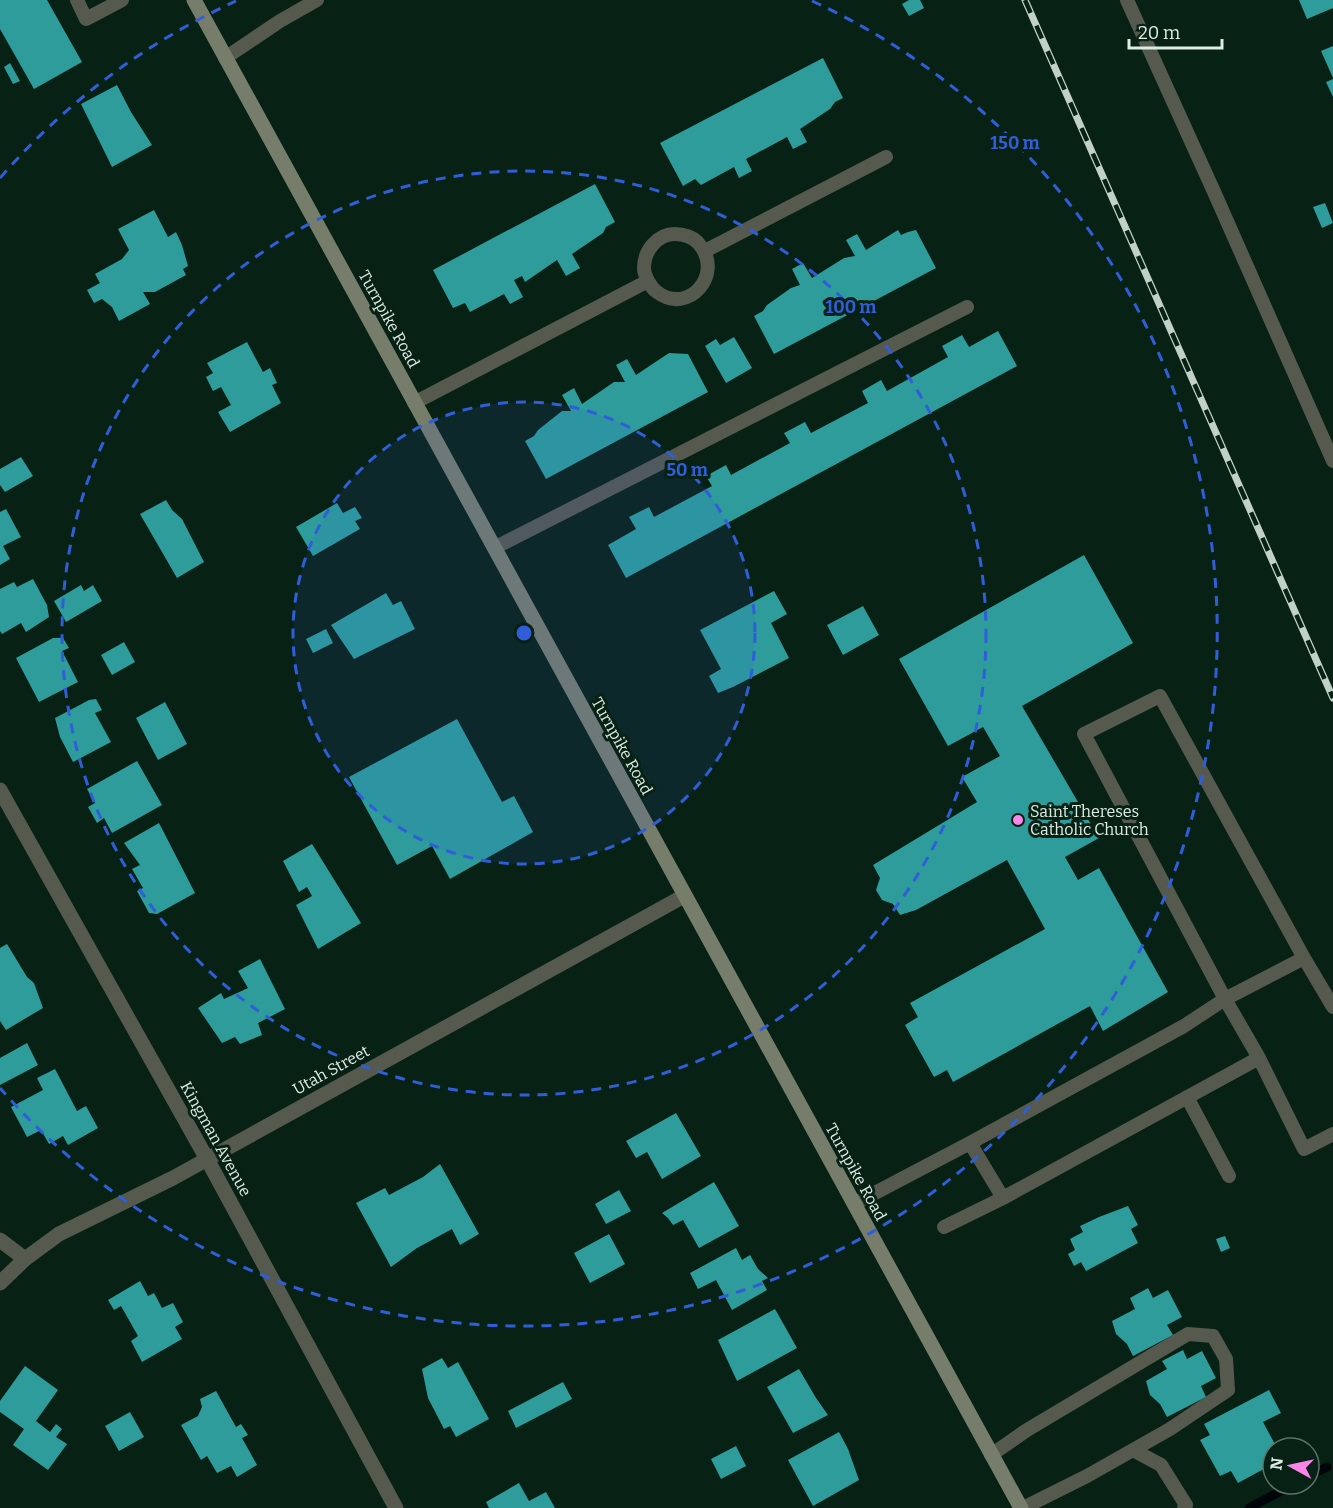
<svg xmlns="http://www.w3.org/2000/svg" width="1333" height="1508" font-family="Bitter,serif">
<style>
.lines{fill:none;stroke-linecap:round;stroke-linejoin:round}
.stream{stroke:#00050a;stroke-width:9}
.building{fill:#2d9c9b}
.lane{stroke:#55594e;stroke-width:14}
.street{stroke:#55594e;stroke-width:15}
.secondary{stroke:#767d6b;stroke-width:15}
.rail-casing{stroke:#c1d1c8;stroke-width:7}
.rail{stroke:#072114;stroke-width:4.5;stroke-dasharray:14;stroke-linecap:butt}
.ring{fill:none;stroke:#305ed9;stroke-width:3;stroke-dasharray:10 8}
.poi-dot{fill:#fa87e7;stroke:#072114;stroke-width:2}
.labels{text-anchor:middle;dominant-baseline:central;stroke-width:6;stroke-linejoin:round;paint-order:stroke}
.street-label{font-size:16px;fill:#deede4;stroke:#072114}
.poi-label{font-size:16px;fill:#deede4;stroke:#072114;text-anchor:start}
.centre{fill:#305ed9;stroke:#072114;stroke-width:3}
.ring-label{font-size:18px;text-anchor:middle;font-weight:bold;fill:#305ed9;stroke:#072114;stroke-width:6;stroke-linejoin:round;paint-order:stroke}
</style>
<rect width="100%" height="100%" fill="#072114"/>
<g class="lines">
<path class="stream" d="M 1309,1476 L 1327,1467
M 1249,1508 L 1294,1484"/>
</g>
<path class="building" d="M 0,0 L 47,0 L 82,62 L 34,89 L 0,29 Z
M 909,0 L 920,0 L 924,8 L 909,16 L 902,4 Z
M 1299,0 L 1333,0 L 1333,8 L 1307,19 Z
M 1333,46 L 1333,78 L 1321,51 Z
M 823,58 L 843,98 L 835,102 L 830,109 L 800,129 L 807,142 L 793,149 L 787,137 L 746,159 L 752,171 L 739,178 L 734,167 L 701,185 L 695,179 L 683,186 L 660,143 Z
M 10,63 L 20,81 L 13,84 L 4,67 Z
M 1333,79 L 1333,97 L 1326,82 Z
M 117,85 L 131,112 L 152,145 L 112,167 L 81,104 Z
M 595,184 L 615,222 L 606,227 L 603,233 L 572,254 L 580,268 L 566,276 L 557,260 L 525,282 L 522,276 L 514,280 L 523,297 L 510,304 L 504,294 L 470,312 L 465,303 L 453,308 L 433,270 Z
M 1325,203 L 1333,223 L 1322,228 L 1313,207 Z
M 154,210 L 168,237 L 176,232 L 182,245 L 188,266 L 183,269 L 186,275 L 155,292 L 143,292 L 150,304 L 119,321 L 112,307 L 102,299 L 94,303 L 87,290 L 100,283 L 95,274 L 122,259 L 129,250 L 118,229 Z
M 898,230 L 901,235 L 908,232 L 916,230 L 936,268 L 774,354 L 754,316 L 763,311 L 767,305 L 791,288 L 800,285 L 792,269 L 803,263 L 812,278 L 844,258 L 855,256 L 846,240 L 857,234 L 866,250 Z
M 998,331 L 1017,366 L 626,578 L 608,545 L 636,529 L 629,517 L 649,507 L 654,517 L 712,486 L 706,476 L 726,465 L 731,475 L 790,443 L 784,433 L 805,422 L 811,433 L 868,403 L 862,391 L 881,380 L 887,391 L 948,357 L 942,346 L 962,335 L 969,347 Z
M 734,337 L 752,368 L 726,383 L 705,346 L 716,339 L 720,345 Z
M 247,342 L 263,372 L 270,368 L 277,383 L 272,385 L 281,403 L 230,432 L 218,412 L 231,405 L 221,387 L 213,391 L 206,377 L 213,373 L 207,363 Z
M 669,353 L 688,354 L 708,392 L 546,479 L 525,441 L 534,436 L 538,430 L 562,411 L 571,411 L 562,395 L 574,388 L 582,404 L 614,382 L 625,382 L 616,365 L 627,359 L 636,375 Z
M 21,457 L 33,476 L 5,492 L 0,485 L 0,469 Z
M 166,500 L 172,510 L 182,519 L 204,562 L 177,578 L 140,514 Z
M 337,503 L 343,513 L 355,507 L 362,518 L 355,521 L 360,529 L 313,556 L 296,527 Z
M 6,509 L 21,537 L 3,546 L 10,559 L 0,565 L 0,512 Z
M 1084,555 L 1133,643 L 1022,706 L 1099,838 L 1065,857 L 1078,880 L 1099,868 L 1168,992 L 1103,1031 L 1090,1006 L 953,1082 L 947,1070 L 934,1077 L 905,1025 L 918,1017 L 910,1003 L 1045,929 L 1007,860 L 916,910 L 900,915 L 893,904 L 882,900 L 876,890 L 880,878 L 873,865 L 977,802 L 962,777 L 1000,756 L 983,727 L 948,746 L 899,659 Z
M 33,579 L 47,605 L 49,617 L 26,632 L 21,623 L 2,634 L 0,631 L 0,589 L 14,582 L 17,587 Z
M 81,585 L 84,591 L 93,585 L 102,601 L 66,622 L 54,601 Z
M 774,591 L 787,614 L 771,623 L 789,658 L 733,687 L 718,693 L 709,676 L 721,669 L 700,630 Z
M 386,593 L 393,605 L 401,601 L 415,629 L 354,659 L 331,625 Z
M 863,606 L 879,635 L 843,655 L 827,625 Z
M 326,629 L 333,643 L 313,653 L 306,639 Z
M 53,638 L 63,638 L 69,648 L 62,651 L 78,682 L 39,702 L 16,658 Z
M 124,642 L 135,662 L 112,675 L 101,655 Z
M 96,699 L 102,710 L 95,713 L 111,742 L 73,762 L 60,737 L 55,718 L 89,700 Z
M 165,702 L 187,744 L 158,760 L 136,718 Z
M 457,719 L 502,802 L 514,796 L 533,832 L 450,879 L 432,846 L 397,865 L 349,777 Z
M 137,761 L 162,805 L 112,833 L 104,818 L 97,823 L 88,807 L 95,803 L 87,789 Z
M 159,823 L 195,893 L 157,914 L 149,913 L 137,891 L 143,888 L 132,869 L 140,865 L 124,843 Z
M 312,844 L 361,923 L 318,949 L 296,905 L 312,896 L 307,887 L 299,892 L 283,861 Z
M 7,944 L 27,977 L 34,983 L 43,1008 L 6,1030 L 0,1021 L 0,948 Z
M 260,959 L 285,1009 L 258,1023 L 262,1035 L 240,1044 L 235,1037 L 222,1043 L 198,1008 L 221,993 L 224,999 L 248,988 L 238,971 Z
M 27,1043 L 38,1065 L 0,1085 L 0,1058 Z
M 55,1069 L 77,1111 L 86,1106 L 98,1128 L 68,1145 L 63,1136 L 49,1144 L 41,1130 L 27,1137 L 11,1107 L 43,1090 L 37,1078 Z
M 676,1113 L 701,1156 L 662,1179 L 647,1152 L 636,1158 L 626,1141 Z
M 440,1164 L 479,1234 L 460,1245 L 452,1229 L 417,1248 L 391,1267 L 356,1203 L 385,1188 L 389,1195 L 423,1177 Z
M 714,1182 L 739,1226 L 699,1248 L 683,1220 L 673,1225 L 668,1218 L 662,1213 Z
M 619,1190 L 631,1211 L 606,1224 L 595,1204 Z
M 1128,1206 L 1138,1225 L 1131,1229 L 1138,1243 L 1086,1271 L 1081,1262 L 1074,1266 L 1068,1254 L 1075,1250 L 1070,1239 L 1083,1232 L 1080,1226 L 1099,1217 Z
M 609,1234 L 625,1264 L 590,1283 L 574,1253 Z
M 1225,1236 L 1230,1248 L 1221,1252 L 1216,1239 Z
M 736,1248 L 742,1260 L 750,1255 L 758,1269 L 768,1278 L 762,1281 L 767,1290 L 732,1310 L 716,1280 L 698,1289 L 690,1273 Z
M 140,1281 L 148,1296 L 154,1293 L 162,1308 L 173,1303 L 183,1322 L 175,1327 L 182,1339 L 142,1362 L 131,1341 L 138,1336 L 121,1306 L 114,1310 L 108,1300 Z
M 1148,1288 L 1153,1298 L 1168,1290 L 1182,1317 L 1167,1325 L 1173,1335 L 1133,1356 L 1127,1344 L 1116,1334 L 1112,1321 L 1135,1309 L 1130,1298 Z
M 775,1309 L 797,1348 L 737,1381 L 718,1340 Z
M 1183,1350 L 1187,1359 L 1202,1351 L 1216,1378 L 1201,1386 L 1206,1397 L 1167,1417 L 1160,1404 L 1150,1395 L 1146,1381 L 1167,1369 L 1162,1361 Z
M 442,1358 L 448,1368 L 458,1362 L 489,1419 L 456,1437 L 450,1426 L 444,1429 L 428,1398 L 422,1369 Z
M 25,1366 L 58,1390 L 36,1421 L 50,1432 L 56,1424 L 62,1429 L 56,1437 L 67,1444 L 48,1470 L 13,1445 L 24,1429 L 0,1412 L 0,1401 Z
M 799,1369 L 816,1398 L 828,1415 L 793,1433 L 767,1387 Z
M 563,1382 L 572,1399 L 516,1428 L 508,1411 Z
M 1269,1390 L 1281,1413 L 1263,1422 L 1277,1448 L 1273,1448 L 1273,1464 L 1238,1483 L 1231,1471 L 1220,1476 L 1200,1440 L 1210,1435 L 1204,1424 Z
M 216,1391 L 236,1427 L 241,1424 L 248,1435 L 242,1438 L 257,1465 L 237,1477 L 231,1466 L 217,1473 L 207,1456 L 201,1460 L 181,1425 L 198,1416 L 202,1407 L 200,1399 Z
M 130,1412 L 144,1437 L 119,1451 L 105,1426 Z
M 839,1432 L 848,1449 L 859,1480 L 813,1506 L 788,1460 Z
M 736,1446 L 746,1466 L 721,1479 L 711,1459 Z
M 519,1483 L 529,1501 L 546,1492 L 555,1508 L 489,1508 L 486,1502 Z"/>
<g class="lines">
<path class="lane" d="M 77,0 L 86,19 L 122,0
M 1127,0 L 1215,194 L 1333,461
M 225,58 L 280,21 L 317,0
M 705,251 L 886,157
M 414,403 L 648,281 C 650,285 653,289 657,292 C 688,316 725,274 699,244 C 694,237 683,234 675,234 C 657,234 644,251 644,268 C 644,272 646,277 648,281
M 494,548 L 967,307
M 1259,1058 L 1304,1149 L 1333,1134
M 1187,1097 L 1229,1176
M 970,1143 L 1003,1198
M 854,1204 L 970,1143 L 1184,1026 L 1225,999 L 1084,734 L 1160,696 L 1304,958 L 1333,1007
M 944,1227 L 1003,1198 L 1259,1058 L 1225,999 L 1304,958
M 1133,1450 L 1161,1465 L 1186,1505 L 1184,1508
M 991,1455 L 1027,1430 L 1188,1334 L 1213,1336 L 1226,1359 L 1228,1390 L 1170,1429 L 1087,1476 L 1023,1508"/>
<path class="street" d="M 0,790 L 207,1159 L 396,1508
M 0,1240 L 25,1259
M 0,1283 L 25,1259 L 59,1234 L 173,1178 L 684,896"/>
<path class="secondary" d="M 194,0 L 1021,1508"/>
<g class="rail-casing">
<path id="rail" d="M 1025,0 L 1333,698"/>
</g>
<use href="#rail" class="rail"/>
</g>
<circle cx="524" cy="633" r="231" fill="#305ed9" fill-opacity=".12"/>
<g class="ring">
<circle cx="524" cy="633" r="231"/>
<circle cx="524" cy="633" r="462"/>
<path d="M0 178A694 694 0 0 1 236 1M812 1A694 694 0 1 1 0 1088"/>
</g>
<circle class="poi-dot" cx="1018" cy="820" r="6"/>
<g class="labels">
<g class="street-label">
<text transform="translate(389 319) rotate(61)">Turnpike Road</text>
<text transform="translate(622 746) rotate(61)">Turnpike Road</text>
<text transform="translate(331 1070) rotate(-29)">Utah Street</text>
<text transform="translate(216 1139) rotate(61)">Kingman Avenue</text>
<text transform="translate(856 1172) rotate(61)">Turnpike Road</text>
</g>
<g class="poi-label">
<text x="1030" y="811">Saint Thereses<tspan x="1030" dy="18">Catholic Church</tspan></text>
</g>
</g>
<circle cx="524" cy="633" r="9" class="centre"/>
<g class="ring-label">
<text x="1015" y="149">150 m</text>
<text x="851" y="313">100 m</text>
<text x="687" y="476">50 m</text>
</g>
<g transform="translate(1291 1466) rotate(278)"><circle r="28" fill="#072114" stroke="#5d7367" stroke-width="1.5"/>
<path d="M0-4.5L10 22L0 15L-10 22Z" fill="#fa87e7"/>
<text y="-9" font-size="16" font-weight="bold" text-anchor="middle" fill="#deede4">N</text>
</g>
<path d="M1129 39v9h93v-9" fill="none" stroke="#deede4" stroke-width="3"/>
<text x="1138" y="39" font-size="18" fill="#deede4" stroke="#072114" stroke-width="4.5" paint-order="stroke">20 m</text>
</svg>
